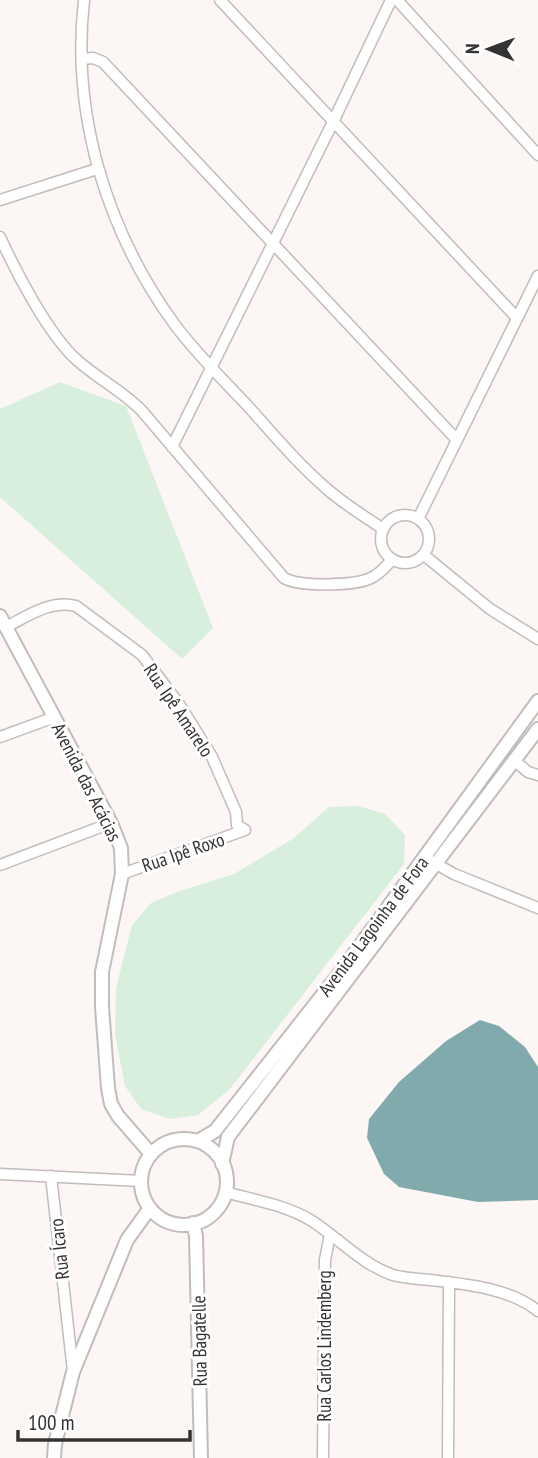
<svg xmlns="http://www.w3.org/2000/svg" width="538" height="1458" font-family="'PT Sans Narrow',sans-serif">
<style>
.green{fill:#d8efde}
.water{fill:#81aaac}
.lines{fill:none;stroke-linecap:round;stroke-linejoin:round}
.street-casing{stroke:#c2bcba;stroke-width:13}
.secondary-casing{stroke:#c2bcba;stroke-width:16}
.street{stroke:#fff;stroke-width:10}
.secondary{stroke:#fff;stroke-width:12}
.labels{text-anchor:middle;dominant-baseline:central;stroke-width:6;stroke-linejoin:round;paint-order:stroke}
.street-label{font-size:19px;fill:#353332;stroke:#fff}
</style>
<rect width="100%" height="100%" fill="#fcf6f4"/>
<path class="green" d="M 60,382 L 126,406 L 213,628 L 182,659 L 0,497 L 0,409 Z
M 358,806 L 385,814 L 405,835 L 404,864 L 230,1089 L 198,1115 L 170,1119 L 141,1109 L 125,1086 L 115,1034 L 116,988 L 132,925 L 151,903 L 177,892 L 234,874 L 294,838 L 329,807 Z"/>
<path class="water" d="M 480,1020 L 499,1026 L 525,1047 L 538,1067 L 538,1200 L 478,1202 L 399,1187 L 384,1174 L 367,1138 L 369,1119 L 399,1082 L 446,1041 Z"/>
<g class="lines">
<g class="street-casing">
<path id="street" d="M 84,0 C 71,115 107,232 175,325 C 196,353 222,379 246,404 C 272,433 297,463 327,489 C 344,504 364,516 383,529
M 220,0 L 517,318
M 397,0 L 538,155
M 82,59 L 93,58 L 103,62 L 457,440
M 0,200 L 97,169
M 0,237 C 16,272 49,336 78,361 C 98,379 123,391 142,411 L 284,578 C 300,587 354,586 371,578 C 380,574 386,566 392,560
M 172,447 L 333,122 L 391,0
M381 539a24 24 0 1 1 48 0a24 24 0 1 1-48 0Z
M 418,519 L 538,276
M 424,555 L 490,609 L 538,639
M 6,627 C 28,616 51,599 76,606 L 142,655 L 179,704 L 212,757 L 236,812 L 237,825 L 245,830
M 0,737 L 55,717
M 515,761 L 528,772 L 538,775
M 431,861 L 454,874 L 538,908
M 0,865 L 111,823
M 122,874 L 245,830
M 0,1174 L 141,1181
M 51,1176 L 73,1371
M 225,1192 C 254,1200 286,1205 312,1221 C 340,1239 361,1264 393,1275 C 404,1278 418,1279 430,1280 C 465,1284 510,1288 538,1311
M 323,1458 L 325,1260 L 330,1234
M 448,1458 L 449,1282"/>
</g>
<g class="secondary-casing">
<path id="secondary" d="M 0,616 L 111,823 L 121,848 L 122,874 L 102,972 L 102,1007 L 108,1088 L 111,1104 L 118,1116 L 151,1154
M141 1182a43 43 0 1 1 86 0a43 43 0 1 1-86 0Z
M 198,1141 L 215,1131 L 343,969 L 538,701
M 222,1164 L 228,1137 L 538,729
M 193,1223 L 196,1236 L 201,1458
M 54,1458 L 55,1444 L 73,1372 L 127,1240 L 150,1208"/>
</g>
<use href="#street" class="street"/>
<use href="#secondary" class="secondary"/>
</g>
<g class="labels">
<g class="street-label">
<text transform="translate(179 710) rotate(56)">Rua Ipê Amarelo</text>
<text transform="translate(87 782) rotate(63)">Avenida das Acácias</text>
<text transform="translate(183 852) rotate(-19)">Rua Ipê Roxo</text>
<text transform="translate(373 926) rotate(-53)">Avenida Lagoinha de Fora</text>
<text transform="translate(59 1249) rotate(-96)">Rua Ícaro</text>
<text transform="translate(199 1341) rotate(-91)">Rua Bagatelle</text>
<text transform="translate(324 1346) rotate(-90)">Rua Carlos Lindemberg</text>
</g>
</g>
<g transform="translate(489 49) rotate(271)" stroke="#ffffff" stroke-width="5" paint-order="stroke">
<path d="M0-5L12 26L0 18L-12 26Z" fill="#353332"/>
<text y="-10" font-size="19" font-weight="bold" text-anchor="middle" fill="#353332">N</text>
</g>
<path d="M18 1430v10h172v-10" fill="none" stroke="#353332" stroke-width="3.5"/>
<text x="28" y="1430" font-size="21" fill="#353332" stroke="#ffffff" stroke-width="5" paint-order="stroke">100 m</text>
</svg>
